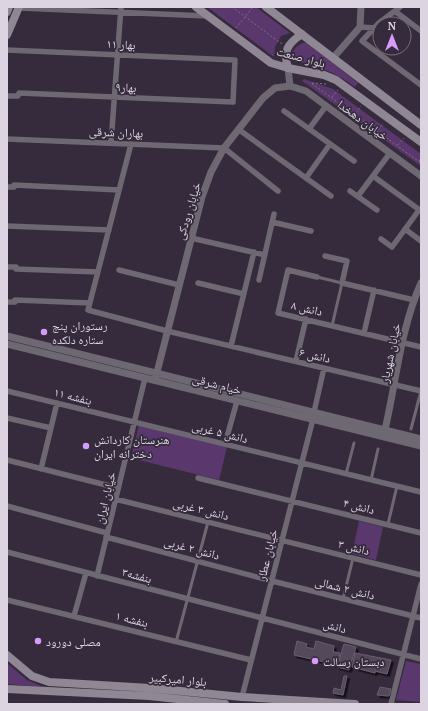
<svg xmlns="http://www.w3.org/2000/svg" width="428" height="711" font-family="'PT Serif','Noto Naskh Arabic',serif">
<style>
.green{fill:#5a376d}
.building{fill:#53485a;stroke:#695d71;filter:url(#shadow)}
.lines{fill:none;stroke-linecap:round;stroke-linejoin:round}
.path{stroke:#7c7382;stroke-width:1;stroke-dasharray:2 2;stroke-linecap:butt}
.service{stroke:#6d6871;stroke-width:3}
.minor{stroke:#6d6871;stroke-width:5.5}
.tertiary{stroke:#6d6871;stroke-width:7}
.secondary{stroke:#908795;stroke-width:8}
.poi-dot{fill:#d79bf9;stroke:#362b3c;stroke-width:1.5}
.labels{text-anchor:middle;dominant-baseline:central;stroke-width:3.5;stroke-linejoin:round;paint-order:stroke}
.street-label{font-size:12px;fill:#dcd5e1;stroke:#362b3c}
.poi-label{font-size:12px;fill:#dcd5e1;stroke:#362b3c;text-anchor:start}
</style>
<defs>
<filter id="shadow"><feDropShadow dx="2.5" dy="2.5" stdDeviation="0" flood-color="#0009"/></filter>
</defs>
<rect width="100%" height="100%" fill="#362b3c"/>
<path class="green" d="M 207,7 L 256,7 L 290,33 L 281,36 L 275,47 L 274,57 Z
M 303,43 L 307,43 L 358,83 L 355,87 C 335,72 317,65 292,61 C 290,53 295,46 303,43 Z
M 304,79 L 333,89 L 421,154 L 421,166 L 302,81 Z
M 139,425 L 227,447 L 219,480 L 131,458 Z
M 359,521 L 383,527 L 376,560 L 352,554 Z
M 406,661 L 421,664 L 421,702 L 396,700 Z
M 7,663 L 27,680 L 43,687 L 7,684 Z"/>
<path class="building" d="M 297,641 L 307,644 L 306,647 L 314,649 L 316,641 L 334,646 L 333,652 L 340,653 L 337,665 L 294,655 Z
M 344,644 L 356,647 L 349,670 L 337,667 Z
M 355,653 L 391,660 L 387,674 L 375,671 L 375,673 L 352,667 Z
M 344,676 L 347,676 L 343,695 L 333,693 L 334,688 L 341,690 Z
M 380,687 L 391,689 L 389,696 L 377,695 Z"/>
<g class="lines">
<path class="path" d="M 232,7 L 282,44
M 236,28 L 253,7
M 326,84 L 311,83 L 421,163
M 332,97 L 338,90
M 356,113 L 361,106
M 378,130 L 383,123
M 398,145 L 404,138
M 419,161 L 421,158"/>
<path class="service" d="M 317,277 L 342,283 L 332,326
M 411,429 L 421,391
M 346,474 L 354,443
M 371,480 L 378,449
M 388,524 L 397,486
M 343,599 L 353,558
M 176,642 L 208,522"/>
<path class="minor" d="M 400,7 L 379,23 L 362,41 L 421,85
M 19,8 L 207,16
M 396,12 L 421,31
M 360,27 L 375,28
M 7,50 L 235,60 L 233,102 L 19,93 L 18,96 L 7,96
M 284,111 L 354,161
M 238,129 L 331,196
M 309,129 L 326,106
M 7,139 L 224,148 L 278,191
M 111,143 L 121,7
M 131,144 L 88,310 L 167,331 L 421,391
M 373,176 L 421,211
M 306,178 L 330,144
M 7,187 L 14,187 L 14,185 L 119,190
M 350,191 L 377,210
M 358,196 L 390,153
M 272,222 L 311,231
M 7,226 L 109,230
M 405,229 L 421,241
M 191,238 L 265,255
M 381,239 L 392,247 L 419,210
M 325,256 L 347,261 L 342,283 L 414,300
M 7,267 L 16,267 L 16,269 L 98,272
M 119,270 L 179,285
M 317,277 L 288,270 L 278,313 L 421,347
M 259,280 L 274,214
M 198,283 L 244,294
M 7,302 L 15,302 L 15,300 L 90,303
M 364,333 L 374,290
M 231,346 L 254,252
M 296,361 L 306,319
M 7,391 L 421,492
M 314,412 L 324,368
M 7,418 L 51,428
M 225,444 L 237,401
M 7,460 L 118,488
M 41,469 L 57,403
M 198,478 L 421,533
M 115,499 L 421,575
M 7,506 L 107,533
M 106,537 L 272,581 L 421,618
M 7,552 L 421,659
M 97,576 L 145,378
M 7,600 L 251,660
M 74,616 L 86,573
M 242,697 L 313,419
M 391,704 L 421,584"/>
<path class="tertiary" d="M 333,58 L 360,27 L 361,7
M 288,68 L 290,86
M 7,336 L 421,439
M 7,344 L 421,446
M 155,380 L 202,197 L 211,172 L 224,148 L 263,98 L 275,88 L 290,86 L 306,91 L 421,176
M 384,434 C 396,384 400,330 421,283"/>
<path class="secondary" d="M 196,7 L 271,63 L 288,68 L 324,75 L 336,80 L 421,142
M 266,7 L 421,125
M 7,12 L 9,7
M 7,35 L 19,7
M 288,68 C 283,51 287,44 302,34
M 7,655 L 32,676 L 49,682 L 150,688 L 242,697 L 355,704
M 7,689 L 149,696 L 225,704"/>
</g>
<g class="poi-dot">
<circle cx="44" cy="332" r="4"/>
<circle cx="86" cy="446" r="4"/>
<circle cx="38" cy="641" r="4"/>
<circle cx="315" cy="661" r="4"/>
</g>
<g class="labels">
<g class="street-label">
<text transform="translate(121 44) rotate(3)">بهار ۱۱</text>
<text transform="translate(301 57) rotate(15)">بلوار صنعت</text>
<text transform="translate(126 87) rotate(3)">بهار۹</text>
<text transform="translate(363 120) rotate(36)">خیابان دهخدا</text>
<text transform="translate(116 132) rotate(2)">بهاران شرقی</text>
<text transform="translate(188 211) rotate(-73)">خیابان رودکی</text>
<text transform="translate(307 308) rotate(13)">دانش ۸</text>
<text transform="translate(390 353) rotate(-78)">خیابان شهریار</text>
<text transform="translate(315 355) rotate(13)">دانش ۶</text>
<text transform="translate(217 384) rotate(14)">خیام شرقی</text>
<text transform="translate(73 396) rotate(14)">بنفشه ۱۱</text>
<text transform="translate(220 432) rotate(14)">دانش ۵ غربی</text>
<text transform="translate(105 498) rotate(-76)">خیابان ایران</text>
<text transform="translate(359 506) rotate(14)">دانش ۴</text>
<text transform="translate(201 509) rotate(14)">دانش ۳ غربی</text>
<text transform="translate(354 547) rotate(14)">دانش ۳</text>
<text transform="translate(192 548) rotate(15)">دانش ۲ غربی</text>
<text transform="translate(267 555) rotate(-76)">خیابان عطار</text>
<text transform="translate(137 575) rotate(15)">بنفشه۳</text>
<text transform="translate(345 588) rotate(14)">دانش ۲ شمالی</text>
<text transform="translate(132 619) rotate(14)">بنفشه ۱</text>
<text transform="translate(335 626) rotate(15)">دانش</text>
<text transform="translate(178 679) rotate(5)">بلوار امیرکبیر</text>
</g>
<g class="poi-label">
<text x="52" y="325">رستوران پنج<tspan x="52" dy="14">ستاره دلکده</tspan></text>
<text x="94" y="439">هنرستان کاردانش<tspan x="94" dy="14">دخترانه ایران</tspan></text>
<text x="46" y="641">مصلی دورود</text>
<text x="323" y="661">دبستان رسالت</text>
</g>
</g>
<rect width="428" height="711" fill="none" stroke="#dcd5e1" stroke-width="16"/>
<g transform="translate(392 36)"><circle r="19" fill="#362b3c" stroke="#786f7e"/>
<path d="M0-3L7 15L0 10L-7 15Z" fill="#d79bf9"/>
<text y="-6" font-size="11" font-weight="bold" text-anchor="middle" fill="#dcd5e1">N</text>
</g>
</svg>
